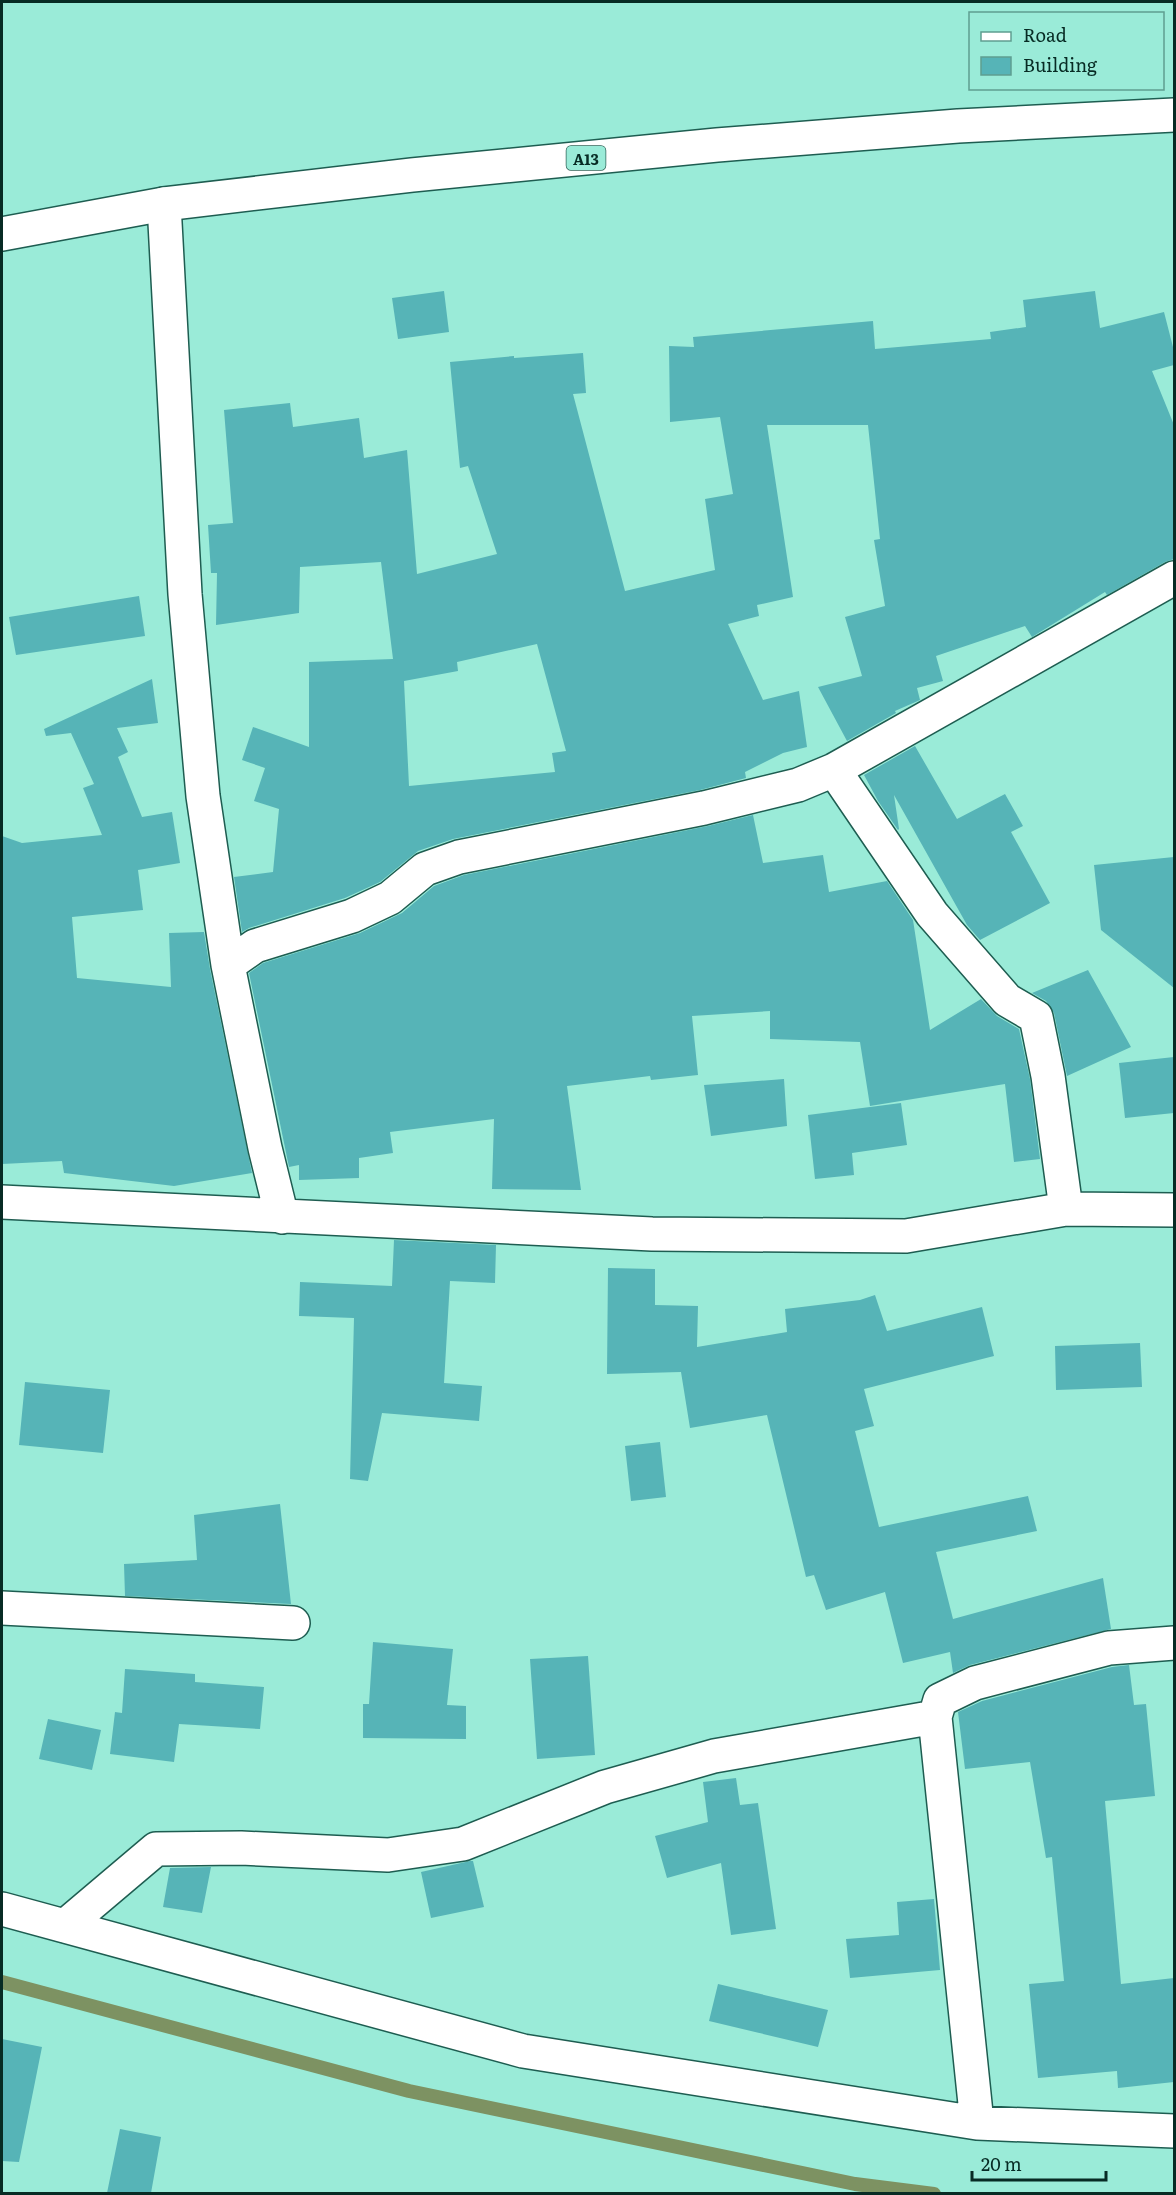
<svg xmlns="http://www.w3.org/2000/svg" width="1176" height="2195" font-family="Literata,serif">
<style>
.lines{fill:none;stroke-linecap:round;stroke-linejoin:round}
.stream{stroke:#7d9262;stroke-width:14}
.building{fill:#56b4b7;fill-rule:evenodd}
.street-casing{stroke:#1e5d51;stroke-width:36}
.highway-casing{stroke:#1e5d51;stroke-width:36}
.street{stroke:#fff;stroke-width:33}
.highway{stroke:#fff;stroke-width:33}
.labels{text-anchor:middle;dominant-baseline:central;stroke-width:5;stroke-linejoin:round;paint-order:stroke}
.shield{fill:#9aebd8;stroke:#33655a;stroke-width:1.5}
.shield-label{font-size:15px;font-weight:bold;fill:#072b24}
</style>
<rect width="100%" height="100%" fill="#9aebd8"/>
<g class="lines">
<path class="stream" d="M 2,1982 L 409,2091 L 855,2184 L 934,2194"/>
</g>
<path class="building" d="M 444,291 L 449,332 L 398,339 L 392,298 Z
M 1095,291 L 1100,328 L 1164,312 L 1174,351 L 1174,365 L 1152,371 L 1174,425 L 1174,559 L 1165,562 L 1107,595 L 1105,592 L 1032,637 L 1025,626 L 936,656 L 943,681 L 917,688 L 920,700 L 895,711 L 896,713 L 847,741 L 818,687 L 862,676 L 845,617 L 885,606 L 874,540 L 880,539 L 868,425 L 767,425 L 793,597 L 757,605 L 759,616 L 728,624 L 763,700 L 799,691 L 807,747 L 783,753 L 745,772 L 746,778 L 700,790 L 453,839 L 418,851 L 380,882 L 345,898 L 249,928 L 242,932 L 234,877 L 273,872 L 279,809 L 254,801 L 265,768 L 242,760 L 253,727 L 309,747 L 309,662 L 393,659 L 381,562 L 300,567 L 299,613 L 216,625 L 217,573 L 211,573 L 208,525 L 233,523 L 224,410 L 290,403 L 293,427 L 359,418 L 364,458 L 407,450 L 417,574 L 497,554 L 468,466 L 460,468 L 450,362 L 514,356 L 514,358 L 583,353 L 586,393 L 573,394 L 625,591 L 715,570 L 705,499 L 733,494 L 720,417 L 670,422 L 669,346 L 694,347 L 693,337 L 873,321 L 875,349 L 991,339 L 990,332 L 1026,327 L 1023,300 ZM 537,644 L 566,751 L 552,753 L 555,772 L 409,786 L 404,681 L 458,671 L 457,662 Z
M 139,596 L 145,636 L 16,655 L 9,617 Z
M 152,679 L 158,723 L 117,728 L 128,752 L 118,757 L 142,817 L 172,812 L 180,863 L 138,870 L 143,910 L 72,917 L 77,978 L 171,987 L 169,933 L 204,932 L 210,969 L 252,1173 L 174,1186 L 64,1173 L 62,1161 L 2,1164 L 2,836 L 22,843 L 102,835 L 83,788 L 94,784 L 71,733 L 46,736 L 44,729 Z
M 915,746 L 957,819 L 1005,794 L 1023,826 L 1011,832 L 1050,903 L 980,940 L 967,925 L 894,795 L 899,829 L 898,830 L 878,801 L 864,775 Z
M 753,815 L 763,863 L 823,855 L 829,892 L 887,881 L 913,920 L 930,1030 L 981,999 L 997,1016 L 1019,1029 L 1030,1079 L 1040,1159 L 1014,1162 L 1005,1084 L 870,1106 L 860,1042 L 770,1039 L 770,1011 L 692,1016 L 698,1075 L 651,1080 L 650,1076 L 567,1086 L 581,1190 L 492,1189 L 494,1119 L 390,1132 L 393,1153 L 359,1158 L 359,1178 L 299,1180 L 299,1165 L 289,1167 L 249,973 L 263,963 L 360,933 L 402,913 L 434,886 L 464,875 L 708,826 Z
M 1174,857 L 1174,988 L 1101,930 L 1094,865 Z
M 1088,970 L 1131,1047 L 1067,1076 L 1054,1013 L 1046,1001 L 1032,993 Z
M 1174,1057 L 1174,1113 L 1125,1118 L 1119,1063 Z
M 784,1079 L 787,1126 L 711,1136 L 704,1085 Z
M 901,1103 L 907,1145 L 852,1153 L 854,1175 L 815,1179 L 808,1115 Z
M 394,1240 L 496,1245 L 495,1283 L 450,1281 L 444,1383 L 482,1386 L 479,1421 L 382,1413 L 368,1481 L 350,1479 L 354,1318 L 299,1316 L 300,1282 L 392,1286 Z
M 608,1268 L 655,1269 L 655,1305 L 698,1306 L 697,1347 L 787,1332 L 785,1309 L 860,1300 L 875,1295 L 887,1331 L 982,1307 L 994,1356 L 864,1389 L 874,1426 L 855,1431 L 879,1527 L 1028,1496 L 1037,1531 L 936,1552 L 953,1619 L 1103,1578 L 1111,1629 L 970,1665 L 953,1673 L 950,1652 L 903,1663 L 885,1592 L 826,1610 L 814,1575 L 806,1577 L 767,1415 L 690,1428 L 681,1372 L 607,1374 Z
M 1140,1343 L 1142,1387 L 1056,1390 L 1055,1346 Z
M 25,1382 L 110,1390 L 103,1453 L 19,1445 Z
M 660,1442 L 666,1497 L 631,1501 L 625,1446 Z
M 280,1504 L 291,1604 L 125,1596 L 124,1564 L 197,1560 L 194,1515 Z
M 373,1642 L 453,1649 L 447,1705 L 466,1706 L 466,1739 L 363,1738 L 363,1704 L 369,1704 Z
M 588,1656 L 595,1755 L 537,1759 L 530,1659 Z
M 1129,1665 L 1134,1705 L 1146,1704 L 1155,1796 L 1105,1801 L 1121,1984 L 1174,1978 L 1174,2082 L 1118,2088 L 1117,2071 L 1038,2078 L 1029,1984 L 1064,1981 L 1052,1857 L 1046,1858 L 1030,1762 L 965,1769 L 958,1712 L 982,1701 L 1112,1667 Z
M 125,1669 L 195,1674 L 195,1682 L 264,1687 L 260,1729 L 179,1724 L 174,1762 L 110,1754 L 115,1712 L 122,1713 Z
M 48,1719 L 101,1730 L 92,1770 L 39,1759 Z
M 736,1778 L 740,1805 L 758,1803 L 776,1929 L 731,1935 L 721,1863 L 667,1878 L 655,1836 L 708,1822 L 703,1782 Z
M 470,1861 L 473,1861 L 484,1907 L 431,1918 L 421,1872 Z
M 211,1867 L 202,1913 L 163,1907 L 170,1868 Z
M 934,1899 L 940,1970 L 850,1978 L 846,1939 L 899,1935 L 897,1902 Z
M 718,1984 L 828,2010 L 818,2047 L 709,2021 Z
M 2,2039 L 42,2047 L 19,2162 L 2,2161 Z
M 120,2129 L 161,2137 L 151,2193 L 107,2193 Z"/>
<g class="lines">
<g class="street-casing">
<path id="street" d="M 164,204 L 185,594 L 203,796 L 228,965 L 265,1148 L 282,1217
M 834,770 L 932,914 L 1007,1000 L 1036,1017 L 1048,1076 L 1066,1209
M 228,965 L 255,946 L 352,916 L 390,898 L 425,869 L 459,857 L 704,808 L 798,785 L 834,770 L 1174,578
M 2,1202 L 652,1234 L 906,1236 L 1066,1209 L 1174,1210
M 2,1608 L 293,1623
M 2,1909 L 523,2051 L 977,2123 L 1174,2131
M 65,1926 L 156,1849 L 241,1848 L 388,1855 L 463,1844 L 605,1787 L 714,1756 L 935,1717
M 977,2123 L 935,1717 L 940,1700 L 975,1683 L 1109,1648 L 1174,1643"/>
</g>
<g class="highway-casing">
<path id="highway" d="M 2,234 L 164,204 L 412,175 L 717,145 L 958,126 L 1174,115"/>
</g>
<use href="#street" class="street"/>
<use href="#highway" class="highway"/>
</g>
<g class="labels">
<rect class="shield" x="566.5" y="146" width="39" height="24" rx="4.5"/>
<g class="shield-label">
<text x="586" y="158">A13</text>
</g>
</g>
<rect width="1176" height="2195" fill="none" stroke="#072b24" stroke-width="6"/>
<rect x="969" y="12" width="195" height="78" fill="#9aebd8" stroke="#5f9e90" stroke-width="1.5"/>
<rect x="981" y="32" width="30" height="9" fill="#ffffff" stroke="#5f9e90" stroke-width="1.5"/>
<text x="1023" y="42" font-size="18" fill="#072b24">Road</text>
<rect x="981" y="57" width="30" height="18" fill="#56b4b7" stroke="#5f9e90" stroke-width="1.5"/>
<text x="1023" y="72" font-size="18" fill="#072b24">Building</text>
<path d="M972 2171v9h134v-9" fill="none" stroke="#072b24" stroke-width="3"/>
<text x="981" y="2171" font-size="18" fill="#072b24" stroke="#9aebd8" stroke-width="4.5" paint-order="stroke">20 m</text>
</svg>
